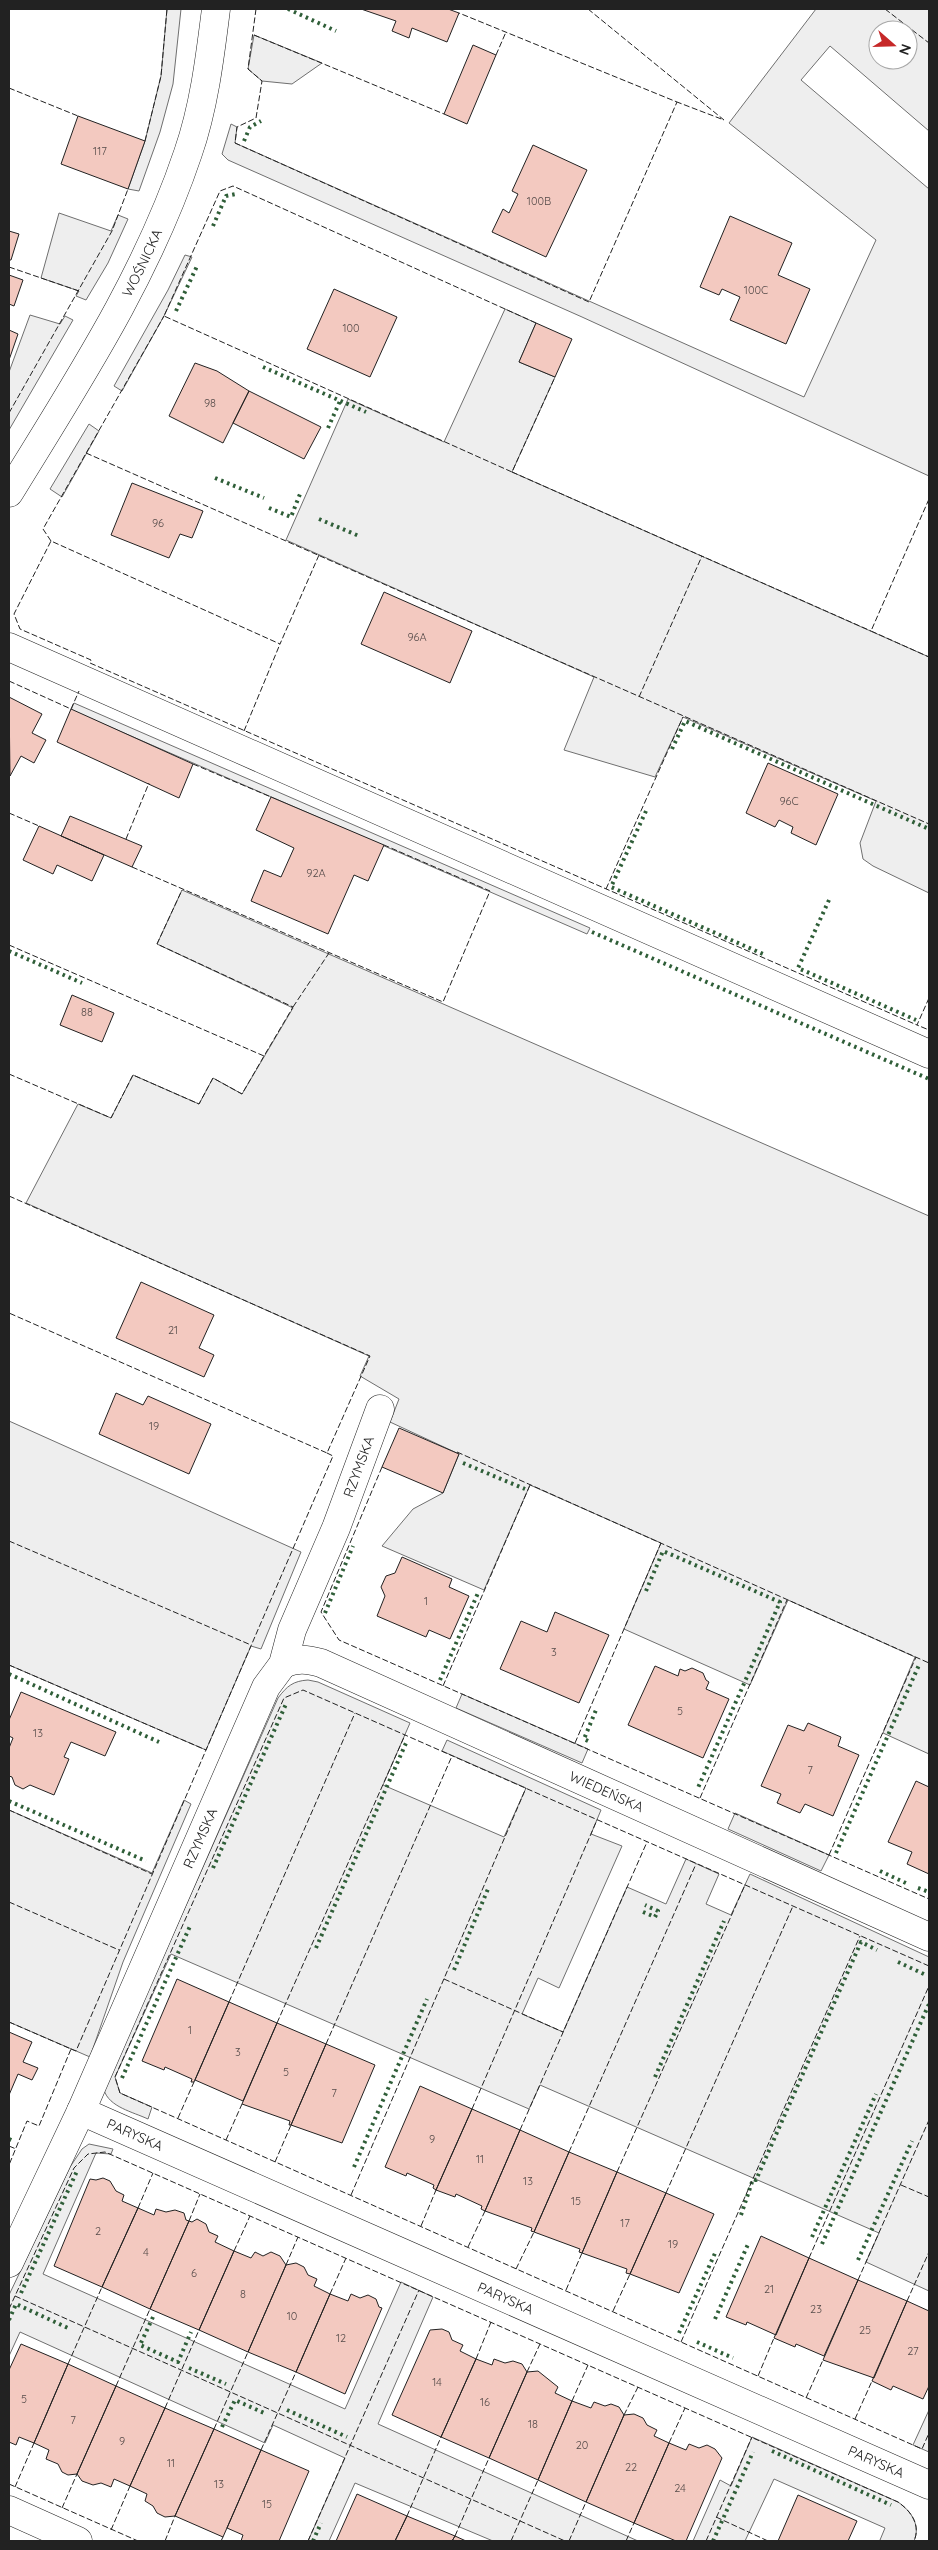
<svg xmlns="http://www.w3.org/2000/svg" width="938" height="2550" font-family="Quicksand,sans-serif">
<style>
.green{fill:#eee;stroke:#6f6f6f;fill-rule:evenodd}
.building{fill:#f3c9c0;stroke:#222}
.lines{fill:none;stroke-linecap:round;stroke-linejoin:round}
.minor-casing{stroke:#222;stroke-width:29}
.minor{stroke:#fff;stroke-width:28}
.hedge{stroke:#2f5e38;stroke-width:4;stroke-dasharray:2.5 4;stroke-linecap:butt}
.fence{stroke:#222;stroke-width:1;stroke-dasharray:6 2.5;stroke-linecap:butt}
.labels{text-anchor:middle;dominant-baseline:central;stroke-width:4;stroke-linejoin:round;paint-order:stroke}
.number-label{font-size:11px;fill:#564c4a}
.street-label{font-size:14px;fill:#222;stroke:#fff}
</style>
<rect width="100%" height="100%" fill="#fff"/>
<path class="green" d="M 167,9 L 181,9 L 173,84 L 160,132 L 139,191 L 128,189 L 145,141 L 161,76 Z
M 816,9 L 929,9 L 929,131 L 830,46 L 801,80 L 929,189 L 929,476 L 582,317 L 228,160 L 222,154 L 231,124 L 237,127 L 235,143 L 804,397 L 876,240 L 729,123 ZM 878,30 L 908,30 L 908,60 L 878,60 Z
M 254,35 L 322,63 L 292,84 L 262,81 L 248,69 Z
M 59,213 L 111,231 L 118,215 L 128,219 L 108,263 L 86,300 L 76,296 L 79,291 L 41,278 Z
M 185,255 L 192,257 L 164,316 L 122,391 L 114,386 L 168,290 Z
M 505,309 L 536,323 L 519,362 L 555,377 L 512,472 L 929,657 L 929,893 L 873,866 L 863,859 L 860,843 L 876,801 L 683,717 L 655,777 L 564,750 L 594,677 L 286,540 L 348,399 L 444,442 Z
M 30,315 L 60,324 L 65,316 L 73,320 L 9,430 L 9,372 Z
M 89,424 L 99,431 L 62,497 L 50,489 Z
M 74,703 L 590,928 L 587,934 L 71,710 Z
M 182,890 L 929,1216 L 929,1754 L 883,1733 L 915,1657 L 788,1600 L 750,1685 L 624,1629 L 661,1543 L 530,1485 L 484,1590 L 382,1546 L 413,1509 L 443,1493 L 459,1454 L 390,1422 L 399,1399 L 360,1376 L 369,1356 L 26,1203 L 78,1104 L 111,1118 L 133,1075 L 199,1104 L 213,1078 L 242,1094 L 293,1008 L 157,944 Z
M 9,1421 L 301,1552 L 261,1649 L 251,1646 L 206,1750 L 9,1665 Z
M 308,1680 L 318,1682 L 410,1723 L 383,1785 L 504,1837 L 526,1788 L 442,1751 L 447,1740 L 601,1810 L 591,1834 L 622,1846 L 559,1988 L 538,1978 L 522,2014 L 563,2032 L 627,1887 L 666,1904 L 686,1859 L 719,1874 L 706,1904 L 731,1915 L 750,1874 L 929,1957 L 929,2291 L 866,2262 L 879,2233 L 540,2085 L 529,2109 L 171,1954 L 115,2077 L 120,2093 L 152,2107 L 148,2119 C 133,2112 109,2107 104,2090 L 278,1698 C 287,1686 293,1681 308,1680 Z
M 462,1694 L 588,1749 L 582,1763 L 456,1708 Z
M 184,1800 L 191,1804 L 123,1962 L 90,2057 L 9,2022 L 9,1810 L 152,1873 Z
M 735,1813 L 829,1855 L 821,1871 L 728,1829 Z
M 89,2144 L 113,2149 L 111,2154 L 96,2153 L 43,2274 L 345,2409 L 401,2282 L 433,2297 L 378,2424 L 638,2541 L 493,2541 L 355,2483 L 329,2541 L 308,2541 L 345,2458 L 273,2425 L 265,2443 L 20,2332 L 9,2356 L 9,2295 L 70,2167 L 82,2149 Z
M 929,2410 L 929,2452 L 913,2445 Z
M 752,2437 L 898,2502 C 911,2511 921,2525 914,2541 L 882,2541 L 880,2540 L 885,2528 L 774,2479 L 745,2541 L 693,2541 L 720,2480 L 731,2486 Z"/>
<path class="building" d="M 361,9 L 448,9 L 459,13 L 447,42 L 412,28 L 409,38 L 392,31 L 396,21 Z
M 473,45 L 496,55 L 467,124 L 444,114 Z
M 78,116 L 145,141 L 128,189 L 61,164 Z
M 533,145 L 587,170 L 546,257 L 492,232 L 503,209 L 509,213 L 518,194 L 512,191 Z
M 730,216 L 792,243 L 778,275 L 810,289 L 786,344 L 730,320 L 740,297 L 722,289 L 719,295 L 700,287 Z
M 9,231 L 19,234 L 11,260 L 9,260 Z
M 9,275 L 23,280 L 14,306 L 9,304 Z
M 334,289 L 397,317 L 370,377 L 307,349 Z
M 536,323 L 572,339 L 555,377 L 519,362 Z
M 9,330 L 18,334 L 9,360 Z
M 195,363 L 217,371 L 249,391 L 223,443 L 169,416 Z
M 249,391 L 321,427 L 304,459 L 233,423 Z
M 132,483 L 203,511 L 192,538 L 180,534 L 169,558 L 111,535 Z
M 384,592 L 472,631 L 450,683 L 361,644 Z
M 9,697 L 42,714 L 32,733 L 46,740 L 34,763 L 21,756 L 10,776 Z
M 71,709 L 193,764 L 179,798 L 57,742 Z
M 768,763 L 838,794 L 816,845 L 791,833 L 793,827 L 779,820 L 775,827 L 746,813 Z
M 271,797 L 384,845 L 368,881 L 354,875 L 328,934 L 251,901 L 264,870 L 281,877 L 294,848 L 256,830 Z
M 70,816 L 142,846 L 132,867 L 61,836 Z
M 39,826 L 104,855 L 92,881 L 57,865 L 53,874 L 23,860 Z
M 72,995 L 114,1013 L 102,1042 L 60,1025 Z
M 141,1282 L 214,1315 L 199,1348 L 214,1355 L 204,1377 L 116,1338 Z
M 116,1393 L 143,1405 L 148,1396 L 211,1424 L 189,1474 L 99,1434 Z
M 399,1428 L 459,1454 L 443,1493 L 382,1467 Z
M 402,1557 L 452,1579 L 449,1587 L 469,1596 L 450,1639 L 429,1630 L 426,1637 L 377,1616 L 385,1596 L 381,1587 L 386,1576 L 395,1573 Z
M 555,1612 L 609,1635 L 579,1703 L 500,1669 L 521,1621 L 547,1632 Z
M 655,1666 L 678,1676 L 680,1669 L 685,1671 L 692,1668 L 703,1673 L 706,1680 L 709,1682 L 706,1689 L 729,1699 L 703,1758 L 628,1725 Z
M 21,1692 L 116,1732 L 105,1756 L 71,1742 L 64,1757 L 69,1759 L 54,1795 L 30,1785 L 23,1789 L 15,1785 L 12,1777 L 9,1776 L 9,1748 L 13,1738 L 9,1736 L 9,1720 Z
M 808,1723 L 841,1737 L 838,1746 L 859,1755 L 833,1816 L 805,1804 L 800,1813 L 777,1803 L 781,1794 L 761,1786 L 788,1725 L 804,1731 Z
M 916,1781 L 929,1787 L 929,1874 L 907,1864 L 912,1852 L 888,1842 Z
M 177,1979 L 229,2002 L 194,2082 L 191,2082 L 192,2079 L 165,2067 L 164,2070 L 142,2061 Z
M 229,2002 L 277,2023 L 243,2101 L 195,2080 Z
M 277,2023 L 326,2044 L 291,2125 L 289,2125 L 290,2121 L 242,2104 Z
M 9,2032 L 32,2042 L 23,2062 L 38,2068 L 32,2080 L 18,2074 L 9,2095 Z
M 326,2044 L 375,2065 L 342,2143 L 291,2125 Z
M 420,2086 L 472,2109 L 436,2190 L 433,2188 L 434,2185 L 407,2173 L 406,2176 L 385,2167 Z
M 472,2109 L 520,2130 L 485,2211 L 481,2209 L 482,2206 L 456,2194 L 455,2197 L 436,2190 Z
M 520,2130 L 569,2152 L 534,2232 L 531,2231 L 532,2228 L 485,2211 Z
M 569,2152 L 617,2172 L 582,2253 L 579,2252 L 580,2249 L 534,2232 Z
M 617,2172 L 666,2193 L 630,2274 L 626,2273 L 627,2269 L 582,2253 Z
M 103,2178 L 110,2181 L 116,2191 L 124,2195 L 122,2201 L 138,2208 L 102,2287 L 54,2266 L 90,2179 L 96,2180 Z
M 666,2193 L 714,2214 L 679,2293 L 630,2274 Z
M 138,2208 L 154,2215 L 156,2209 L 166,2212 L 175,2210 L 184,2213 L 186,2220 L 189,2221 L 150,2309 L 102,2287 Z
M 197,2219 L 206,2224 L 209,2232 L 218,2236 L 215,2242 L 234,2251 L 199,2330 L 150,2309 L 189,2221 L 192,2222 Z
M 761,2236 L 809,2258 L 776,2335 L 747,2322 L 746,2325 L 726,2317 Z
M 234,2251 L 251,2258 L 255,2252 L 263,2256 L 271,2252 L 280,2256 L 286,2265 L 248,2352 L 199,2330 Z
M 809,2258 L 858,2280 L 824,2356 L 796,2344 L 795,2347 L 774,2338 Z
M 296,2263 L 304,2267 L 308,2275 L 317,2279 L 314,2286 L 330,2294 L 296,2372 L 248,2352 L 286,2265 Z
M 858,2280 L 907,2301 L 874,2378 L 823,2360 Z
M 330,2294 L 348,2301 L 351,2294 L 360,2298 L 368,2295 L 376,2299 L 379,2307 L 382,2308 L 345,2394 L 296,2372 Z
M 907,2301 L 929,2311 L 929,2386 L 923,2399 L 893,2386 L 891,2390 L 872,2381 Z
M 442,2329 L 449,2332 L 452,2340 L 463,2345 L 460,2351 L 476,2359 L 441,2437 L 392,2415 L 430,2330 Z
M 21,2344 L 68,2364 L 34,2443 L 19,2437 L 16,2445 L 9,2442 L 9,2370 Z
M 476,2359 L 492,2365 L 494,2359 L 505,2363 L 513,2361 L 522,2364 L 527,2372 L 489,2458 L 441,2437 Z
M 68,2364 L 116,2386 L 77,2474 L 68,2475 L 62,2472 L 58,2464 L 46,2459 L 49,2450 L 34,2443 Z
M 538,2371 L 558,2387 L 555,2393 L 572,2401 L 538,2480 L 489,2458 L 527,2372 Z
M 116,2386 L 165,2408 L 130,2486 L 114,2479 L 111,2487 L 101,2483 L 93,2485 L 82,2481 L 77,2474 Z
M 572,2401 L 591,2408 L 594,2402 L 605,2406 L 611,2404 L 619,2407 L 624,2415 L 586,2502 L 538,2480 Z
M 165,2408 L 214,2429 L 175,2516 L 165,2517 L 157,2513 L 153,2506 L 145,2501 L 147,2494 L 130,2486 Z
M 634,2414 L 643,2418 L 647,2425 L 657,2430 L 654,2436 L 669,2443 L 634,2523 L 586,2502 L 624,2415 Z
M 214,2429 L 261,2450 L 223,2537 L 175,2516 Z
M 669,2443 L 686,2450 L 689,2444 L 699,2448 L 707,2445 L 715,2449 L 722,2458 L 686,2541 L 676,2541 L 634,2523 Z
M 261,2450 L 309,2471 L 279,2541 L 241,2541 L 243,2535 L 227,2528 Z
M 357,2494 L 407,2516 L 395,2541 L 336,2541 Z
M 798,2495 L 857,2521 L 848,2541 L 778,2541 Z
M 407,2516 L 455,2536 L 452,2541 L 395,2541 Z
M 455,2536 L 466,2541 L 452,2541 Z"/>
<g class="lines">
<g class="minor-casing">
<g id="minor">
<path id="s1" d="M 9,493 C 77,382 146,278 188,153 C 204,107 210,57 216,9"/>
<path d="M 9,647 L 929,1054"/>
<path id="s2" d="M 283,1664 C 297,1658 307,1659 321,1663 L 929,1937"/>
<path id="s3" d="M 81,2111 L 929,2485"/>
<path id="s4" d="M 9,2263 L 81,2111 L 266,1687 L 283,1664 L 292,1630 L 336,1528 L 380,1409"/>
<path d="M 9,2510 L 78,2541"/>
</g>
</g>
<use href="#minor" class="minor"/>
<path class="hedge" d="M 288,9 L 336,31
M 244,141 L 250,127 L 261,121
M 213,226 L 226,196 L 236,194
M 176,311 L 198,264
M 263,367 L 366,412
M 328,428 L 340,401
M 215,478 L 264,498
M 269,508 L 291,517 L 300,494
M 319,519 L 359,536
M 672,749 L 685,721 L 929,829
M 646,811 L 611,887 L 763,954
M 829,900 L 798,968 L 916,1020
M 592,932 L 929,1079
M 9,951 L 82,983
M 463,1463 L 525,1489
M 646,1591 L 663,1551 L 780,1602 L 697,1790
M 325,1613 L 353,1546
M 9,1674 L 159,1742
M 440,1680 L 478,1593
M 588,1741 L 584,1739 L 596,1710
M 9,1801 L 146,1861
M 836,1853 L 919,1665
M 213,1868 L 286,1704
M 880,1871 L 908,1884
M 918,1888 L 929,1892
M 643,1912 L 655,1917 L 658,1911 L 645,1905
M 316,1948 L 406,1743
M 898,1962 L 926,1975
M 454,1970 L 488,1889
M 655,2077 L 724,1921
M 122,2078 L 191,1924
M 9,2139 L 13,2141
M 354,2167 L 427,1999
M 741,2215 L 753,2179 L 756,2180 L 861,1942 L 877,1950
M 812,2237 L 876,2094
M 822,2244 L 929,2004
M 858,2260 L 912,2141
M 21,2293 L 77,2171
M 153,2317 L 140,2345 L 178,2362 L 191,2332
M 715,2319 L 749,2242
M 9,2320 L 16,2304 L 68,2328
M 679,2333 L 716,2251
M 697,2342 L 733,2358
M 189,2368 L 226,2384
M 287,2410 L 347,2437
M 222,2427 L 235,2400 L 264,2413
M 772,2451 L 891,2505
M 313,2541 L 321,2523
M 713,2541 L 753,2452"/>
<path class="fence" d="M 256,9 L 248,69 L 262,81 L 256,118 L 237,127 L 235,143 L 589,302 L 677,102 L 459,13
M 588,9 L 724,120 L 677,102
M 885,9 L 929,43
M 254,35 L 444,114
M 496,55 L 506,32
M 9,88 L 78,116
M 145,141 L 161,76 L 167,9
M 9,267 L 79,291
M 536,323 L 233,186 L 220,191 L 164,316 L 512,472 L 555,377
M 9,413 L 112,231 L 128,189
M 86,453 L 929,824
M 512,472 L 871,631
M 929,499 L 871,631 L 929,657
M 51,541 L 43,529 L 164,316
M 319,555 L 280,644 L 51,541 L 14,614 L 20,629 L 91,660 L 90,663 L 917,1025
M 9,681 L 71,709 L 79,691
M 639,697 L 702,556
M 244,731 L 280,644
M 193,764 L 271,797
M 9,813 L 39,826
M 126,839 L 149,783
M 132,867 L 443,1002 L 490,891 L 384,845
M 606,889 L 683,717
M 9,945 L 264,1056 L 293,1007 L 157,944 L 182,890
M 929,998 L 917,1025 L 929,1030
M 293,1007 L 329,953
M 9,1074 L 111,1118 L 133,1075 L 199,1104 L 213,1078 L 242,1094 L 264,1056
M 9,1196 L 370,1356 L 327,1453 L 9,1313
M 457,1452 L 929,1663
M 382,1467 L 321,1612 L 339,1640 L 929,1899
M 9,1541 L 251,1645
M 9,1665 L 206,1750
M 443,1686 L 530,1485
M 575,1743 L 661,1543
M 700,1798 L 787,1600
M 9,1810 L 152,1874
M 829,1855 L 916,1657
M 9,1902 L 119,1950
M 929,1966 L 303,1690 L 284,1698 L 115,2077 L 120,2093 L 913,2445 L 922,2449 L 929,2433
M 444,1979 L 563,2032
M 229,2002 L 355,1713
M 9,2022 L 71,2049 L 39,2126 L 27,2121 L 9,2165
M 277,2023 L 405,1735
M 326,2044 L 452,1756
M 71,2049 L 76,2051 L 333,1456 L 327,1453
M 472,2109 L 597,1820
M 178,2118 L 194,2082
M 520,2130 L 647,1842
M 226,2140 L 242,2104
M 9,2146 L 16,2149
M 569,2152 L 696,1864
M 275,2162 L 291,2125
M 617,2172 L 745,1885
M 901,2185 L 929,2197
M 9,2193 L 9,2194
M 666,2193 L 793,1906
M 351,2195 L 526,1788
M 138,2208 L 153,2173
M 189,2221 L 200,2194
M 421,2226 L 436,2190
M 468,2247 L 485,2211
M 234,2251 L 250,2216
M 809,2258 L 929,1986
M 286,2265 L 298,2237
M 516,2269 L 534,2232
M 858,2280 L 929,2120
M 566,2290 L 582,2253
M 330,2294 L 346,2258
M 15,2296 L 565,2541
M 907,2301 L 929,2252
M 9,2309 L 74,2168 L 88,2154 L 105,2152 L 898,2502 C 911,2511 921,2525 914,2541
M 613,2311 L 630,2274
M 681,2342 L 860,1936
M 476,2359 L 491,2322
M 68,2364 L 102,2287
M 527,2372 L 540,2344
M 758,2376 L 774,2338
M 116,2386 L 150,2309
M 806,2398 L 823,2360
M 572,2401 L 588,2365
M 165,2408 L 199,2330
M 624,2415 L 638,2387
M 855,2419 L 872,2381
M 214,2429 L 248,2352
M 669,2443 L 685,2408
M 261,2450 L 296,2372
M 9,2484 L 138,2541
M 15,2487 L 34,2443
M 62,2508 L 77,2474
M 407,2516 L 441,2437
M 716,2517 L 768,2541
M 111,2530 L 130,2486
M 455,2536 L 489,2458
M 165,2541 L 175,2516
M 221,2541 L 223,2537
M 308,2541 L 419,2290
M 511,2541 L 538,2480
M 569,2541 L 586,2502
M 626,2541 L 634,2523
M 706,2541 L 752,2437"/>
</g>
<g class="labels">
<g class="number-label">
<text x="100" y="151">117</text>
<text x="539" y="201">100B</text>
<text x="756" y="290">100C</text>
<text x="351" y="328">100</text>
<text x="210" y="403">98</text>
<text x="158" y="523">96</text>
<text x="417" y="637">96A</text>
<text x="789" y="801">96C</text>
<text x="316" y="873">92A</text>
<text x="87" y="1012">88</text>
<text x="173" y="1330">21</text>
<text x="154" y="1426">19</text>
<text x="426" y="1601">1</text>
<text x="554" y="1652">3</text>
<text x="680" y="1711">5</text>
<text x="38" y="1733">13</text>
<text x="810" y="1770">7</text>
<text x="190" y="2030">1</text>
<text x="238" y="2052">3</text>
<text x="286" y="2072">5</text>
<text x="334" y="2093">7</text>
<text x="432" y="2139">9</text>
<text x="480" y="2159">11</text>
<text x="528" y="2181">13</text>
<text x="576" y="2201">15</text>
<text x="625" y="2223">17</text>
<text x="98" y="2231">2</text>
<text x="673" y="2244">19</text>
<text x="146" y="2252">4</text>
<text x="194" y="2273">6</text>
<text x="769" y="2289">21</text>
<text x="243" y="2294">8</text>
<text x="816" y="2309">23</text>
<text x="292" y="2316">10</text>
<text x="865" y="2330">25</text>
<text x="341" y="2338">12</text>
<text x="913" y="2351">27</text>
<text x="437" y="2382">14</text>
<text x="24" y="2399">5</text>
<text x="485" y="2402">16</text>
<text x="73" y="2420">7</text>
<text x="533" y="2424">18</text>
<text x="122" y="2441">9</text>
<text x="582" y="2445">20</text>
<text x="171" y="2463">11</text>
<text x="631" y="2467">22</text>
<text x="219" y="2484">13</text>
<text x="680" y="2488">24</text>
<text x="267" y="2504">15</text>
</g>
<g class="street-label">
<text stroke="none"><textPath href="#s1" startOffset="266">WOŚNICKA</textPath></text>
<text stroke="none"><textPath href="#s4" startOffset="871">RZYMSKA</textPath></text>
<text stroke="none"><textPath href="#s2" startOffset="352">WIEDEŃSKA</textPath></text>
<text stroke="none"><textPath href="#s4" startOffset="466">RZYMSKA</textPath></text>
<text stroke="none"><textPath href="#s3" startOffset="59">PARYSKA</textPath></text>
<text stroke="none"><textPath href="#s3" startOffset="464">PARYSKA</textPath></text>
<text stroke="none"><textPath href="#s3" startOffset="869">PARYSKA</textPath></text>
</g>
</g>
<rect width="938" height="2550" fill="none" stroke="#222222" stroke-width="20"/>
<g transform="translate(893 45) rotate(110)"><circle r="24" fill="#ffffff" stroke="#a7a7a7"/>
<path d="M0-4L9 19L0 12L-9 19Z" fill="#c62828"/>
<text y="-8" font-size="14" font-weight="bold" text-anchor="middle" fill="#222222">N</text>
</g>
</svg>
